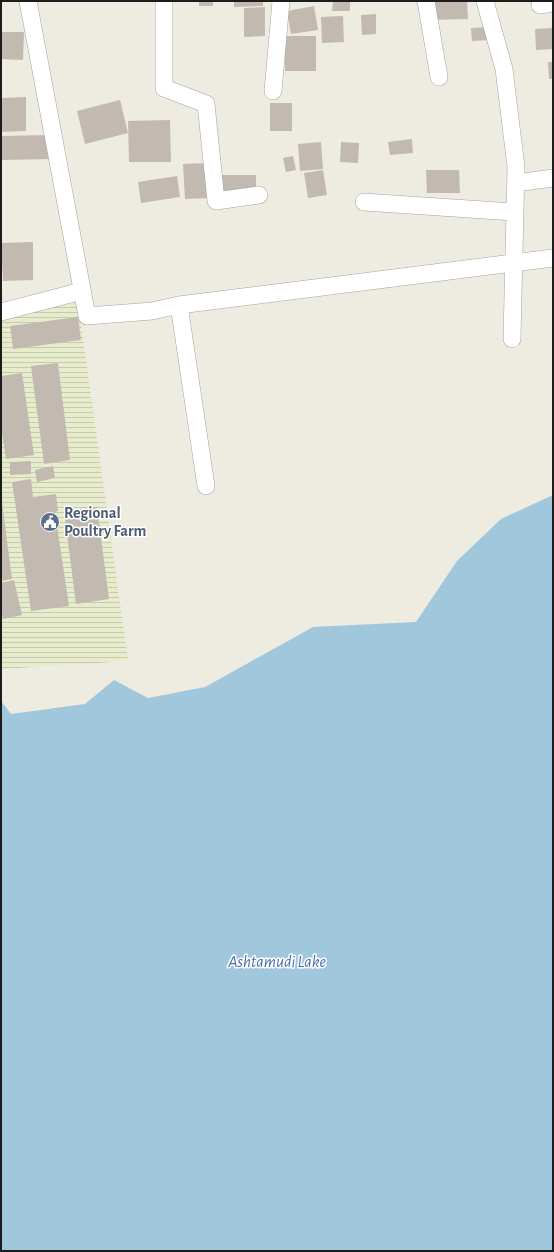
<svg xmlns="http://www.w3.org/2000/svg" width="554" height="1252" font-family="'Alegreya Sans',sans-serif">
<style>
.farmland{fill:url(#farmland-rules)}
.water{fill:#a1c7dc}
.building{fill:#c2bab1}
.lines{fill:none;stroke-linecap:round;stroke-linejoin:round}
.minor-casing{stroke:#a3a3a3;stroke-width:18}
.minor{stroke:#fff;stroke-width:17}
.labels{text-anchor:middle;dominant-baseline:central;stroke-width:3;stroke-linejoin:round;paint-order:stroke}
.service-label{font-size:16px;font-weight:bold;fill:#4e5e75;stroke:#fff;text-anchor:start}
.water-label{font-size:17px;font-style:italic;fill:#496eac;stroke:#fff}
</style>
<defs>
<pattern id="farmland-rules" width="6" height="5" patternUnits="userSpaceOnUse"><rect width="6" height="5" fill="#e7edcc"/><path d="M0 2.5h6" fill="none" stroke="#c6cbaf"/></pattern>
</defs>
<rect width="100%" height="100%" fill="#eeebe1"/>
<path class="farmland" d="M 78,302 L 128,661 L 1,669 L 1,314 Z"/>
<path class="water" d="M 553,495 L 553,1251 L 1,1251 L 1,701 L 11,714 L 85,704 L 114,680 L 148,698 L 205,687 L 313,627 L 416,622 L 457,561 L 501,519 Z"/>
<path class="building" d="M 199,1 L 213,1 L 213,6 L 199,6 Z
M 234,1 L 263,1 L 263,6 L 234,7 Z
M 333,1 L 350,1 L 350,11 L 332,11 Z
M 430,1 L 467,1 L 468,19 L 430,20 Z
M 314,6 L 318,30 L 291,34 L 287,11 Z
M 265,7 L 265,36 L 244,37 L 244,8 Z
M 376,14 L 376,34 L 362,35 L 361,15 Z
M 343,16 L 344,42 L 322,43 L 321,17 Z
M 489,27 L 490,40 L 472,41 L 471,28 Z
M 553,28 L 553,49 L 536,50 L 535,29 Z
M 1,32 L 24,32 L 23,60 L 1,59 Z
M 285,36 L 316,36 L 316,71 L 285,71 Z
M 548,62 L 553,62 L 553,79 L 549,79 Z
M 26,97 L 26,131 L 1,132 L 1,98 Z
M 120,100 L 128,133 L 85,144 L 77,111 Z
M 270,103 L 292,103 L 292,131 L 270,131 Z
M 170,120 L 171,162 L 129,162 L 128,121 Z
M 49,135 L 50,159 L 1,160 L 1,136 Z
M 412,139 L 413,153 L 390,155 L 388,142 Z
M 321,142 L 323,169 L 300,171 L 298,144 Z
M 341,142 L 359,143 L 358,163 L 340,162 Z
M 293,156 L 296,170 L 286,172 L 283,158 Z
M 208,163 L 209,198 L 185,199 L 183,164 Z
M 323,170 L 327,195 L 308,198 L 304,173 Z
M 426,170 L 459,170 L 460,193 L 427,193 Z
M 221,175 L 256,175 L 256,194 L 222,194 Z
M 177,176 L 180,197 L 141,203 L 138,182 Z
M 33,242 L 33,280 L 3,281 L 1,243 Z
M 78,317 L 81,340 L 13,349 L 10,326 Z
M 58,363 L 70,460 L 44,464 L 31,366 Z
M 22,373 L 34,455 L 6,459 L 1,426 L 1,376 Z
M 31,461 L 31,474 L 10,475 L 10,462 Z
M 53,466 L 55,478 L 37,482 L 35,470 Z
M 31,479 L 33,497 L 56,494 L 58,511 L 55,512 L 69,606 L 31,611 L 12,482 Z
M 1,495 L 12,579 L 1,581 Z
M 97,507 L 109,599 L 76,604 L 64,511 Z
M 14,580 L 22,615 L 3,619 L 1,609 L 1,583 Z"/>
<g class="lines">
<g class="minor-casing">
<path id="minor" d="M 28,1 L 87,316 L 152,311 L 179,305 L 553,258
M 164,1 L 164,88 L 206,104 L 216,201 L 259,195
M 426,1 L 439,77
M 485,1 L 504,69 L 516,167 L 512,339
M 540,5 L 553,3
M 273,91 L 281,1
M 516,183 L 553,178
M 364,202 L 515,212
M 179,305 L 206,486
M 1,312 L 82,291"/>
</g>
<use href="#minor" class="minor"/>
</g>
<defs>
<g id="civic-disc" transform="scale(1)"><circle r="9.5" fill="#5c6f8a" stroke="#fff"/><path d="M-.6-6.5H3V-4.5H.6V-3L4-1V1h2V6H-6V1h2V-1L-.6-3ZM-1.2 2.5V6h2.4V2.5Z" fill="#fff"/></g>
</defs>
<g fill-rule="evenodd">
<use href="#civic-disc" x="50" y="522"/>
</g>
<g class="labels">
<g class="service-label">
<text x="64" y="513">Regional<tspan x="64" dy="18">Poultry Farm</tspan></text>
</g>
<g class="water-label">
<text x="277" y="961">Ashtamudi Lake</text>
</g>
</g>
<rect width="554" height="1252" fill="none" stroke="#1c1c1c" stroke-width="4"/>
</svg>
